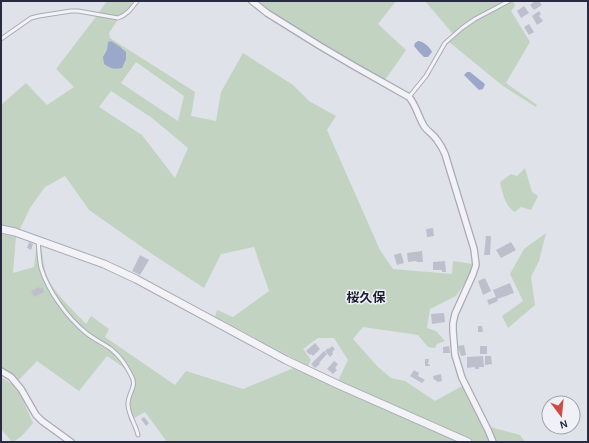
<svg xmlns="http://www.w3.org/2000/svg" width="589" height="443" font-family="Karla,'Noto Sans JP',sans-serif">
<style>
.green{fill:#c2d3c1;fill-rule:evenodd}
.water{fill:#9ba8c9}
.building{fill:#bdc0cc}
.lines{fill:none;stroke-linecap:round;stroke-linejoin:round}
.service-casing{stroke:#a9abb6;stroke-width:5}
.minor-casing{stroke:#a9abb6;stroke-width:8}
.tertiary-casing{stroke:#a9abb6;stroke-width:9}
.service{stroke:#f3f3f7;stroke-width:3}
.minor{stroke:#f3f3f7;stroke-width:5.5}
.tertiary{stroke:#f3f3f7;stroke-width:7}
.labels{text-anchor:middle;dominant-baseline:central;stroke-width:3;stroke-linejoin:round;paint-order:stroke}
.neighbourhood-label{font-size:13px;font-weight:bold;fill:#1b1e31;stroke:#eff1f6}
</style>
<rect width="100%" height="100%" fill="#e0e2e9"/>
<path class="green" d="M 107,1 L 133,1 C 129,8 126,15 117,16 L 117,21 L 109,33 L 110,38 L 195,92 L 191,116 L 216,121 L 221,92 L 243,53 L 293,85 L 309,101 L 336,116 L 327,130 L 380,250 L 393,269 L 452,274 L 453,261 L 473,264 L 471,274 L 456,296 L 430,309 L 427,328 L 436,331 L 445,341 L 437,344 L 435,348 L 428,347 L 418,335 L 363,327 L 353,339 L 377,366 L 391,378 L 405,381 L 435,401 L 462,386 L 482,425 L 520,435 L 525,442 L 475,442 L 338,381 L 348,360 L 334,338 L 318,338 L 303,349 L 311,360 L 308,366 L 215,317 L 217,310 L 233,317 L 269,291 L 254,247 L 221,254 L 204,288 L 152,254 L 89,210 L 65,176 L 45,187 L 30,208 L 20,229 L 1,225 L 1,105 L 26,83 L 47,105 L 74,87 L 56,69 L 95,18 ZM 136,62 L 184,96 L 178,121 L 121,83 ZM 111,91 L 152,118 L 188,148 L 175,178 L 142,135 L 99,107 Z
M 262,1 L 396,1 L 378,24 L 406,50 L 385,80 L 352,63 L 270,13 L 260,4 Z
M 425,1 L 513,1 L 515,6 L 511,11 L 530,42 L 506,83 L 537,105 L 536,107 L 503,86 L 449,42 L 453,34 Z
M 525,168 L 532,192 L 538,196 L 531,210 L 521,207 L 515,212 C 505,206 502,192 500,182 L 511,174 L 517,176 Z
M 546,233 L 539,261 L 531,277 L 535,305 L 508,328 L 502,316 L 523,301 L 510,274 L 524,249 Z
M 1,234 L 16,237 L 13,273 L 34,267 L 36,250 L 41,245 C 43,255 43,266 47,276 C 54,293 73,310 86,324 L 91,316 L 109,329 L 105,337 L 175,385 L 186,371 L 243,389 L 296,367 L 458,442 L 167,442 L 145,412 L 129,421 L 127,404 L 132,384 L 130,377 L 123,367 L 107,356 L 79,391 L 37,361 L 18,381 L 1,370 Z
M 1,377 L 12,384 L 21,396 L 33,423 C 27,430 21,439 12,442 L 1,429 Z"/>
<path class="water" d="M 111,41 L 119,46 L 126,52 L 126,59 L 122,68 C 114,70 110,68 104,64 L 103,57 L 107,50 L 108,42 Z
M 418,41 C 423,41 430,47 432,52 L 428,57 L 424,57 L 419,52 L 414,46 L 415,43 Z
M 467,72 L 470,72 L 485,84 L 483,89 L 479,90 L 464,75 Z"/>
<path class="building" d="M 535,1 L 539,1 L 542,5 L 534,10 L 530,5 Z
M 524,6 L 529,13 L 521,18 L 517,11 Z
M 539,11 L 541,14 L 539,16 L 543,21 L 537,25 L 532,16 Z
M 529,24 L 534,32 L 529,35 L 524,27 Z
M 433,228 L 434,236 L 427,237 L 426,229 Z
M 486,236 L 491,236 L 490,255 L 484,255 Z
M 29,242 L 33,244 L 31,250 L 27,248 Z
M 511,242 L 516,250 L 501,258 L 496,250 Z
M 422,251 L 423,262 L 417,262 L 416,261 L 408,262 L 407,253 Z
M 401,253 L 404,263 L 397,265 L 394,255 Z
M 140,255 L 149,260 L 140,275 L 132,271 Z
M 445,261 L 446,272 L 442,272 L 442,270 L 433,270 L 433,262 Z
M 485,278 L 491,291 L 483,295 L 478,281 Z
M 510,283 L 514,293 L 497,299 L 498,301 L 489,305 L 487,300 L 496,297 L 493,290 Z
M 39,287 L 40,289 L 42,287 L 44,292 L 34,297 L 31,291 Z
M 444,313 L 445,322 L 432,324 L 431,314 Z
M 478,326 L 482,326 L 483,332 L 478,332 Z
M 315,343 L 320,349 L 313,356 L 311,354 L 310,355 L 306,351 Z
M 464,345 L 466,355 L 461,356 L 458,346 Z
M 332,346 L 335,349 L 332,352 L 333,354 L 330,357 L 325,351 L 328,348 L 329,349 Z
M 449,346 L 450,353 L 443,353 L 443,347 Z
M 480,346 L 487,346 L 487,354 L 480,354 Z
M 324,351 L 327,354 L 319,363 L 320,364 L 315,368 L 311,364 Z
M 483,356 L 484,367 L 479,367 L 479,369 L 475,369 L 475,367 L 467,368 L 467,357 Z
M 485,356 L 491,356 L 492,364 L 485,365 Z
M 425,359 L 429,359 L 428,364 L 430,365 L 430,366 L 425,366 Z
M 334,361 L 338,364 L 335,368 L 337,370 L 333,374 L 327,369 Z
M 414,370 L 419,373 L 418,376 L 425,380 L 422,383 L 410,376 Z
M 441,374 L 442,381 L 437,382 L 436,380 L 434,380 L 433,376 Z
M 144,417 L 149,423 L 146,426 L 141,419 Z"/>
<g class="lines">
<g class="service-casing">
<path id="service" d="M 1,39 L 31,18 L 39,16 L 71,11 L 78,11 L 118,18 C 127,15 131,9 137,1
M 409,97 L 426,76 L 445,43 L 462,28 L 475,19 L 509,1
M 38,241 C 39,250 39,259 41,268 C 48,291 67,317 85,332 C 93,339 103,343 111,349 C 120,356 126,365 131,375 C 138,387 128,392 128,404 C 128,415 136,425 138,435"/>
</g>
<g class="minor-casing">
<path id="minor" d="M 252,1 L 267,13 L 320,46 L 354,66 L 409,97 C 416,105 418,116 424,126 C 427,131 433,134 437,140 C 440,144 443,149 445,154 L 474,249 L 476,265 L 473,274 L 455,314 L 453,323 L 453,331 L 455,355 L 462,378 L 488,430 L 493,442
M 1,371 L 11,377 L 21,389 L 36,415 L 42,421 L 71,442"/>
</g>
<g class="tertiary-casing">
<path id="tertiary" d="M 1,229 L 15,232 L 104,264 L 136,279 L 286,360 L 339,385 L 468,442"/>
</g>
<use href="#service" class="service"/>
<use href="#minor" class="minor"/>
<use href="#tertiary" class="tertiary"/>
</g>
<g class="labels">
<g class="neighbourhood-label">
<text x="366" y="297">桜久保</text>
</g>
</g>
<rect width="589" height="443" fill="none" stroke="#292c40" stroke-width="4"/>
<g transform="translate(561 415) rotate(164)"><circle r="19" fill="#eff1f6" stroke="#a0a2ad"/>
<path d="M0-3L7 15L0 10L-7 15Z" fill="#ce4c45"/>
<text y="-6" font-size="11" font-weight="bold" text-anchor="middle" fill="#292c40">N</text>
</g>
</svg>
